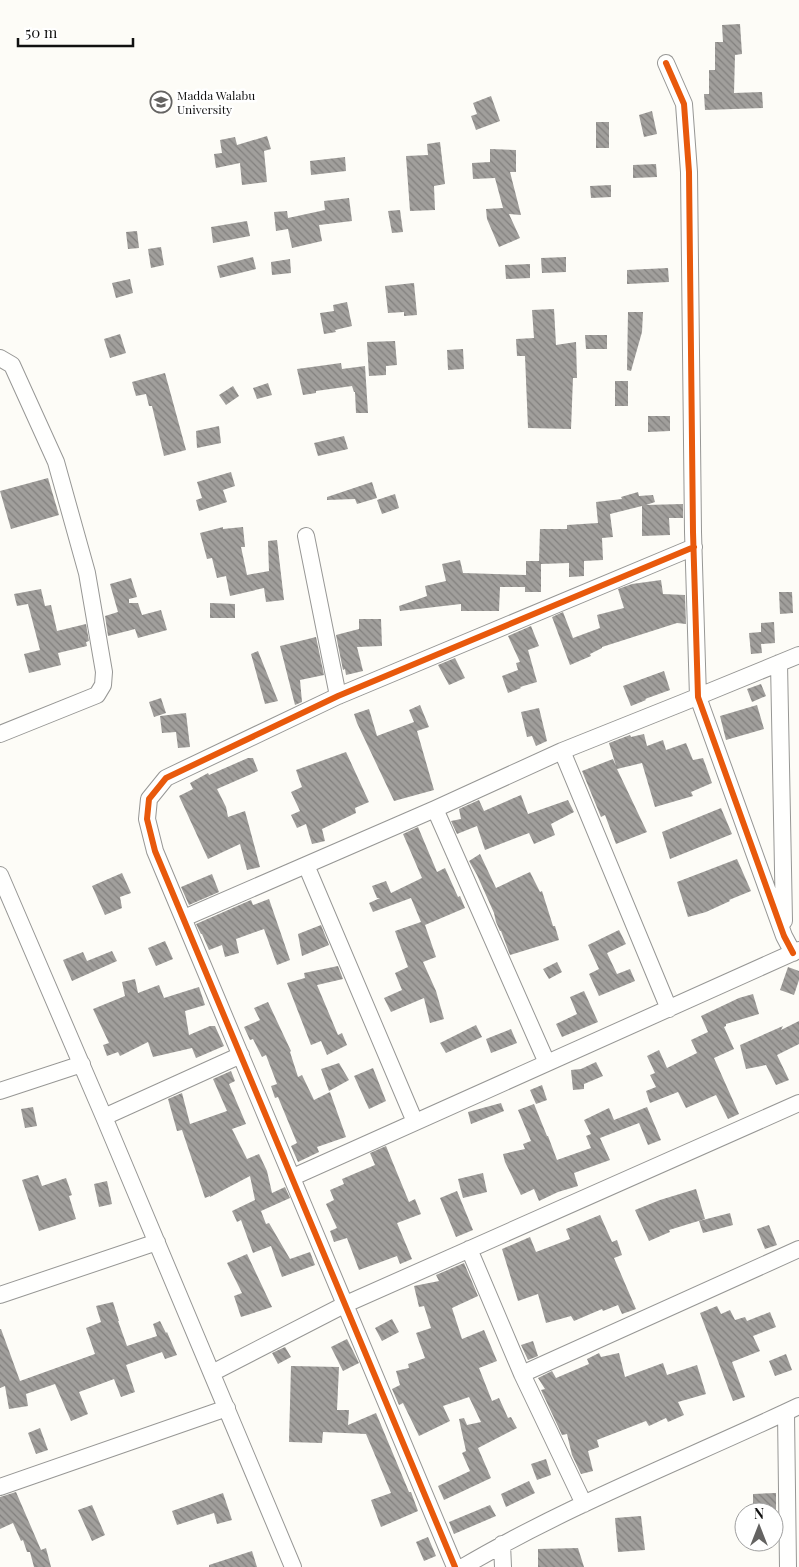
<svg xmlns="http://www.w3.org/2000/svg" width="799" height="1567" font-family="'Playfair Display',serif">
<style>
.building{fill:url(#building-back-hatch)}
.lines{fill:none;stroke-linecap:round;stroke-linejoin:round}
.minor-casing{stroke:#979795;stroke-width:18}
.minor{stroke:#fffffe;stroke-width:16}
.cycleway-casing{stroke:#fff;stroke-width:9}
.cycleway{stroke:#e8590c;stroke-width:6}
.labels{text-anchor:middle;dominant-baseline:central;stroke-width:5;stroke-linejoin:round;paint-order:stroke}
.poi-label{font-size:12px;fill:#111;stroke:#fff;text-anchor:start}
</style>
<defs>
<pattern id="building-back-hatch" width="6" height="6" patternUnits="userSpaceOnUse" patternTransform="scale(1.25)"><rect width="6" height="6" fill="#a19f9c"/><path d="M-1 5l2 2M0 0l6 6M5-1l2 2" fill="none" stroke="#82807e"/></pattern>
</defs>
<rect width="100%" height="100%" fill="#fdfcf7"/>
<path class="building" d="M 740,24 L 742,54 L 735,55 L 734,93 L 762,92 L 763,108 L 705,110 L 704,94 L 709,94 L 709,70 L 715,70 L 715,42 L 723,42 L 722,25 Z
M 491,96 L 500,121 L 476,130 L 471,116 L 477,114 L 473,103 Z
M 652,111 L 657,134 L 644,137 L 639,115 Z
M 596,122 L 609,122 L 609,148 L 596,148 Z
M 267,136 L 271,149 L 264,151 L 267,182 L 242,185 L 240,163 L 216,168 L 214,154 L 222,153 L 220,140 L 235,137 L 237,145 Z
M 440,142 L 445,184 L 434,186 L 435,210 L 410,211 L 406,156 L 428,155 L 427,144 Z
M 490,149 L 516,150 L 516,172 L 510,172 L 521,215 L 509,214 L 520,238 L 499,247 L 487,219 L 486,209 L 503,208 L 495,178 L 473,179 L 472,163 L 490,162 Z
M 345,157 L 346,171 L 311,175 L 310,161 Z
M 656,164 L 657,177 L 633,178 L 633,165 Z
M 611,185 L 611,197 L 591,198 L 590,186 Z
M 349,198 L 352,221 L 319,225 L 322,241 L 292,248 L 288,229 L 276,231 L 274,212 L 287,211 L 288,218 L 325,210 L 324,201 Z
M 400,210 L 403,232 L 392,233 L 388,211 Z
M 247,221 L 250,236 L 213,243 L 211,227 Z
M 137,231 L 139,248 L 128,249 L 126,232 Z
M 161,247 L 164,265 L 151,268 L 148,249 Z
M 253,257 L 256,269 L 220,278 L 217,266 Z
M 566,257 L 566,272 L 542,273 L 541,258 Z
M 290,259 L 291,273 L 272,275 L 271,262 Z
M 530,264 L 530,278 L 506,279 L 505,265 Z
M 668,268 L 669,282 L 627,284 L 627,270 Z
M 130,279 L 133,293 L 116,298 L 112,283 Z
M 414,283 L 417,315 L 404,316 L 404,312 L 388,313 L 385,286 Z
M 347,302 L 352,326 L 335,330 L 336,332 L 324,334 L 320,313 L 334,311 L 333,305 Z
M 554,309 L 556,345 L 576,342 L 577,378 L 573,378 L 571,429 L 528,428 L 525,356 L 517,356 L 516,339 L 534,338 L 532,310 Z
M 628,312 L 643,312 L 642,332 L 631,371 L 627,370 Z
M 120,334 L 126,353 L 110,358 L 104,339 Z
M 585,335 L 607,335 L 607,349 L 586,349 Z
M 395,341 L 397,365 L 386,366 L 386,375 L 369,376 L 367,342 Z
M 463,349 L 464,369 L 448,370 L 447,350 Z
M 341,363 L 342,369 L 365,366 L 368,413 L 356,413 L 355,392 L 354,392 L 352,386 L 316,391 L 316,393 L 303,395 L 297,369 Z
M 165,373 L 186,450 L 164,456 L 152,406 L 149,406 L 146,394 L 136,396 L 132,382 Z
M 615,381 L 628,381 L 628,406 L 615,406 Z
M 268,383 L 272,395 L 257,399 L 253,388 Z
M 233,386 L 239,396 L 226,405 L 219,395 Z
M 648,416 L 670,416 L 670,431 L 648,432 Z
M 219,426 L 221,443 L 197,448 L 196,431 Z
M 344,436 L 348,449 L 318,456 L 314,443 Z
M 231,472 L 235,486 L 223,490 L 227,502 L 199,511 L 196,500 L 202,498 L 197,482 Z
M 48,478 L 59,515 L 11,529 L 0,491 Z
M 372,482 L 377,498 L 357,504 L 355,499 L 327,500 L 327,497 Z
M 638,492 L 639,496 L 653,495 L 655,502 L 646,505 L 683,504 L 683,518 L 669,518 L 670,535 L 642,536 L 642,506 L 610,514 L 613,537 L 602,538 L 603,560 L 584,561 L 584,576 L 569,577 L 569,563 L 541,564 L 541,592 L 525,592 L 525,587 L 500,587 L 499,611 L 461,611 L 461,604 L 400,611 L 399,606 L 427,596 L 425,586 L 446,581 L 442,564 L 460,560 L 463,573 L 526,575 L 526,561 L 539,561 L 540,529 L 567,529 L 567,525 L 598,523 L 596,502 L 622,499 L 621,497 Z
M 395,494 L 399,508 L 382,514 L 377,500 Z
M 223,527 L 223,529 L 243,527 L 245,547 L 241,547 L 247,575 L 269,571 L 268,541 L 277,540 L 284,600 L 266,602 L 264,588 L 230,596 L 226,576 L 217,578 L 212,558 L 207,559 L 200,533 Z
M 131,578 L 137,597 L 129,599 L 129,603 L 138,603 L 142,615 L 161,610 L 167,630 L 138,638 L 135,629 L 108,636 L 105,616 L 118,612 L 110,584 Z
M 661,580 L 663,594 L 685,595 L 686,624 L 677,623 L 602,647 L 602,648 L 590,654 L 591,656 L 570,665 L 552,617 L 563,612 L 573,638 L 600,628 L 597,615 L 624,608 L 618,589 L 632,584 Z
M 41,589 L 45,606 L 51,605 L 57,631 L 86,624 L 89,641 L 86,642 L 87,646 L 58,653 L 61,665 L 29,673 L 24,654 L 40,650 L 28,604 L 17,606 L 14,594 Z
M 779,592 L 792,592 L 793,613 L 780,614 Z
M 210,603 L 235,604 L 235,618 L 210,618 Z
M 359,619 L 381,619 L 382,646 L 357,647 L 363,671 L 346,675 L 345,669 L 343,670 L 336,635 L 359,629 Z
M 774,622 L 775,643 L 761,644 L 762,653 L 751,654 L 749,633 L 761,632 L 761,623 Z
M 531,626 L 539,646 L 528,650 L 537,682 L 520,687 L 521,688 L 508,693 L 502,676 L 518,670 L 516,663 L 520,662 L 508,636 Z
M 316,637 L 324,675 L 300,680 L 302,702 L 295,705 L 280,646 Z
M 258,651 L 278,701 L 265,704 L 251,654 Z
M 455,658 L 465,678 L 449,685 L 438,665 Z
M 664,671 L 670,690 L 645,699 L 646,700 L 631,706 L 623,686 Z
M 761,684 L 766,696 L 752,702 L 747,689 Z
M 161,698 L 166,713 L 154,717 L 149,702 Z
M 420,705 L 429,727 L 417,731 L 434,790 L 394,801 L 357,723 L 354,714 L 369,709 L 377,736 L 414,722 L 409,710 Z
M 757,705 L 764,729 L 726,740 L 720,716 Z
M 539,708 L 547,741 L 536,746 L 532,736 L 527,737 L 521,712 Z
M 186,713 L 190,747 L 178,748 L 176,732 L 162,733 L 160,716 Z
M 644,734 L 647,746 L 663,740 L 666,750 L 686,743 L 693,760 L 703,758 L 712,783 L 691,792 L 693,796 L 655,807 L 642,763 L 617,769 L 647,832 L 616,844 L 605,815 L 601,817 L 582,771 L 613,759 L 616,766 L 609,743 L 630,735 L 631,737 Z
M 346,752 L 369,802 L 355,808 L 356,813 L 322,829 L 325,841 L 312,844 L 306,824 L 297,828 L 291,815 L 300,811 L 291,792 L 302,787 L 296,770 Z
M 248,758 L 253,758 L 258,771 L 217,789 L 226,807 L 228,817 L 245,811 L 260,867 L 247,870 L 240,844 L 208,859 L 179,796 L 193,789 L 190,783 L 208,773 L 209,775 Z
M 521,795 L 528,814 L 568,800 L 574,812 L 551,824 L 555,835 L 534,844 L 529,833 L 485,850 L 477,826 L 457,834 L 451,821 L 461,819 L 459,809 L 479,800 L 484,811 Z
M 721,808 L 732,834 L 670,859 L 662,832 Z
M 418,827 L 437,872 L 445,868 L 458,897 L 460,896 L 465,908 L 425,925 L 436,957 L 423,962 L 436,991 L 444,1019 L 430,1023 L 424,998 L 391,1012 L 384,998 L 402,990 L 395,973 L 408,967 L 395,931 L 421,922 L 411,898 L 373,912 L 369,903 L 380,898 L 377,898 L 372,886 L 386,881 L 391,893 L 422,878 L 403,834 Z
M 480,854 L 496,888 L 530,872 L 540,892 L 542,891 L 553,926 L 555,926 L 559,940 L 510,955 L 501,931 L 500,931 L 496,922 L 494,913 L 477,875 L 469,861 Z
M 737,859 L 751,891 L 729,900 L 730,901 L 706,912 L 688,917 L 677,882 Z
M 122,873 L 131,893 L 120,897 L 122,908 L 105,915 L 92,886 Z
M 212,874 L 219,892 L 189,905 L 181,887 Z
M 269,899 L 290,960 L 277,965 L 264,929 L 236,939 L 239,953 L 225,957 L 222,945 L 209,950 L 202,934 L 201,934 L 196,924 L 251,900 L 253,905 Z
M 321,925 L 329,945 L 302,956 L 298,934 Z
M 619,930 L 626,944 L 607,953 L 617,974 L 630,969 L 635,981 L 599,996 L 589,974 L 599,969 L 588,945 Z
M 165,941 L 173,959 L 156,966 L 148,948 Z
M 112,951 L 117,961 L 72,981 L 63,960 L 83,952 L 87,961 Z
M 557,962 L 562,972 L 549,979 L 543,969 Z
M 338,966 L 343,979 L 317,985 L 338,1035 L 342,1033 L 347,1045 L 327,1055 L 321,1041 L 311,1045 L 287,983 L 305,978 L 304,973 Z
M 788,967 L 799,971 L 799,980 L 794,995 L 780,990 Z
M 135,979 L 138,993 L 159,985 L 164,998 L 199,987 L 205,1005 L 185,1011 L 189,1035 L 210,1026 L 215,1026 L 224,1046 L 196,1058 L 192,1048 L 153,1057 L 148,1042 L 120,1056 L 118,1052 L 107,1056 L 103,1045 L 109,1043 L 93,1009 L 125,996 L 122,982 Z
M 584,991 L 598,1022 L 562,1037 L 556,1024 L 577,1014 L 570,997 Z
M 753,994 L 759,1014 L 726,1024 L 726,1026 L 724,1027 L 734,1049 L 714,1058 L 739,1114 L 728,1119 L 716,1095 L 686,1108 L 678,1092 L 650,1103 L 646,1091 L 656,1087 L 650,1075 L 655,1073 L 647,1056 L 659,1050 L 667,1068 L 697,1053 L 691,1040 L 708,1032 L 701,1016 L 739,998 Z
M 268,1002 L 291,1051 L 290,1052 L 298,1077 L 302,1075 L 314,1100 L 330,1092 L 346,1137 L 317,1147 L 319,1152 L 298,1162 L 291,1146 L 297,1143 L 278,1097 L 275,1098 L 271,1086 L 277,1084 L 266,1055 L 262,1057 L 253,1039 L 250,1040 L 244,1027 L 260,1020 L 254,1008 Z
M 799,1021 L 799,1044 L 777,1055 L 789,1080 L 776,1085 L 766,1065 L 746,1069 L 740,1045 L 783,1026 L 781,1030 Z
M 476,1025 L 482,1037 L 446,1053 L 440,1043 Z
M 511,1029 L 517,1043 L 491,1053 L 486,1039 Z
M 596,1062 L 603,1076 L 584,1084 L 584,1089 L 573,1090 L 571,1070 L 581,1069 Z
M 339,1063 L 349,1080 L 329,1091 L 321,1069 Z
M 373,1068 L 386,1101 L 369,1109 L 354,1076 Z
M 231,1071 L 235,1081 L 229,1084 L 246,1124 L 232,1129 L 247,1159 L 259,1154 L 267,1171 L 272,1193 L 285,1187 L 290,1198 L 261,1211 L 266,1224 L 269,1223 L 290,1259 L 310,1252 L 315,1265 L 282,1277 L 271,1246 L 253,1253 L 241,1220 L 237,1222 L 232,1211 L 255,1200 L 250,1176 L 210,1197 L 210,1196 L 205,1198 L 182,1130 L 177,1131 L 168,1099 L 182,1093 L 190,1124 L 227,1111 L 213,1079 Z
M 542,1085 L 547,1100 L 536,1104 L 530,1090 Z
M 501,1103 L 504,1111 L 471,1124 L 468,1112 Z
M 534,1104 L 547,1136 L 548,1136 L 557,1160 L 591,1148 L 586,1136 L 591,1134 L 584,1120 L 609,1108 L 614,1120 L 647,1107 L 661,1140 L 648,1145 L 639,1123 L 600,1138 L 610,1160 L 574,1173 L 578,1186 L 558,1192 L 539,1201 L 534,1189 L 521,1195 L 505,1162 L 503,1154 L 525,1149 L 523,1144 L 531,1141 L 518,1110 Z
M 33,1107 L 37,1126 L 25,1128 L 21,1109 Z
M 386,1146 L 409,1202 L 415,1199 L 421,1214 L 397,1223 L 412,1259 L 400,1264 L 397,1256 L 359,1270 L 347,1238 L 334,1242 L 330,1231 L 337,1228 L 326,1204 L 334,1200 L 330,1190 L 344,1184 L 342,1179 L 375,1165 L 370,1153 Z
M 483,1173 L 487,1192 L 463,1198 L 458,1179 Z
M 38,1175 L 42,1186 L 66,1178 L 72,1195 L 69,1196 L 76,1219 L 39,1231 L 22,1180 Z
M 107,1181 L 112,1204 L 99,1207 L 94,1184 Z
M 696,1189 L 705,1219 L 669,1230 L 670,1232 L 649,1241 L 635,1210 L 660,1200 Z
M 457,1191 L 473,1230 L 456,1237 L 440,1198 Z
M 730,1213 L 733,1225 L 703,1233 L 699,1221 Z
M 600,1215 L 612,1242 L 617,1240 L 622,1255 L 614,1258 L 636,1309 L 622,1314 L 618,1305 L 603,1311 L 602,1309 L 574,1321 L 571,1316 L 546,1323 L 538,1294 L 518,1301 L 502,1249 L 530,1237 L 536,1252 L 570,1239 L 566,1229 Z
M 769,1225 L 777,1245 L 765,1249 L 757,1229 Z
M 247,1254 L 272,1307 L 241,1317 L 234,1296 L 242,1293 L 227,1263 Z
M 464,1263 L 478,1296 L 452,1308 L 462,1339 L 484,1330 L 497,1361 L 479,1368 L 492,1401 L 499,1398 L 508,1418 L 511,1417 L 517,1428 L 478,1448 L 491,1478 L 444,1500 L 438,1486 L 470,1471 L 462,1453 L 466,1451 L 459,1419 L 464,1418 L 467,1425 L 481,1422 L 469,1397 L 443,1406 L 450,1421 L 419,1436 L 403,1403 L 399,1405 L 392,1389 L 400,1385 L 396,1371 L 409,1368 L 408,1364 L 425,1358 L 416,1333 L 431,1328 L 424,1306 L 419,1307 L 414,1286 L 439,1281 L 436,1275 Z
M 113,1302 L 119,1321 L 118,1321 L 127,1346 L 157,1336 L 153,1324 L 160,1321 L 166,1333 L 167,1332 L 177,1355 L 165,1359 L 162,1352 L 126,1365 L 135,1392 L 121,1397 L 114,1379 L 79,1392 L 88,1414 L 71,1421 L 55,1384 L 26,1394 L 28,1406 L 9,1409 L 5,1386 L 0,1388 L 0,1329 L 1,1329 L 20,1381 L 95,1354 L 86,1328 L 101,1322 L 96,1306 Z
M 717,1306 L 721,1314 L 730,1310 L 735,1320 L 745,1317 L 747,1321 L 770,1312 L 776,1327 L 753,1336 L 760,1351 L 732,1362 L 745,1397 L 733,1401 L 700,1313 Z
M 392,1319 L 399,1332 L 382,1341 L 375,1328 Z
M 347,1339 L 359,1363 L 343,1371 L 331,1347 Z
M 533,1341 L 538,1356 L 528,1360 L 521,1345 Z
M 285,1347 L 291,1357 L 278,1364 L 272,1353 Z
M 599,1353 L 601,1357 L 619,1353 L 625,1377 L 663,1363 L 667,1375 L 697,1365 L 706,1394 L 678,1402 L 684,1415 L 668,1422 L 666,1418 L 649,1426 L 646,1421 L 597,1440 L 599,1447 L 588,1451 L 593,1471 L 581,1474 L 572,1455 L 567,1434 L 562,1435 L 541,1390 L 545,1389 L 538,1378 L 552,1371 L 556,1378 L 589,1364 L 587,1359 Z
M 786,1354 L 792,1370 L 775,1376 L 769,1361 Z
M 291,1366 L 339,1367 L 337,1410 L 349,1410 L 348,1425 L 376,1413 L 409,1492 L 411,1492 L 418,1511 L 381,1527 L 371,1500 L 391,1493 L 366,1434 L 323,1432 L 322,1443 L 289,1442 Z
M 40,1428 L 48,1450 L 36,1454 L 28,1433 Z
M 546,1459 L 551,1475 L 537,1480 L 531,1464 Z
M 529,1481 L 535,1493 L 506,1507 L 501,1494 Z
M 16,1492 L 41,1550 L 46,1548 L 51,1567 L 34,1567 L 30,1552 L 27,1552 L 23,1540 L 21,1541 L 13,1523 L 0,1529 L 0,1497 Z
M 223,1493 L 232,1520 L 217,1524 L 214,1513 L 177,1525 L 172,1511 Z
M 776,1493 L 776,1512 L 758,1512 L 758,1509 L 753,1509 L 753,1494 Z
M 92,1505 L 105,1535 L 92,1541 L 78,1510 Z
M 490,1505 L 496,1516 L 454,1534 L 449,1522 Z
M 641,1516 L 645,1550 L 618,1552 L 615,1518 Z
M 428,1537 L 436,1556 L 424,1561 L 416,1542 Z
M 578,1548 L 584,1567 L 538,1567 L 538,1549 Z
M 252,1551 L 257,1567 L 209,1567 L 209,1565 Z"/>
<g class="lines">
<g class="minor-casing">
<path id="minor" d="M 666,63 L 684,104 L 689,172 L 693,532 L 698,697 L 784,936 L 793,953
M 0,358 L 12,365 L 56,462 L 87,573 L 104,672 L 103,685 L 97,695 L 0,734
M 306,536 L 338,696
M 779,663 L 784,921
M 562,751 L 669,1009
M 435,809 L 547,1063
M 306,865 L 415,1122
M 0,875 L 104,1117 L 293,1567
M 184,918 L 435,809 L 562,751 L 682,703 L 799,655
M 0,1091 L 82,1064
M 104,1117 L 241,1055
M 293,1177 L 799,950
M 469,1249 L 522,1374 L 584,1504
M 0,1295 L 157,1242
M 212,1373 L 346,1304 L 799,1103
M 522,1374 L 799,1249
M 786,1413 L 788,1567
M 0,1487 L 227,1408
M 502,1544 L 503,1567
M 455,1567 L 155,851 L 147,819 L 149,799 L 166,778 L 338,696 L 694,547
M 463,1567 C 570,1504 687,1459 799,1406"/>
</g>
<use href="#minor" class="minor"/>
<g class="cycleway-casing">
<path id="cycleway" d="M 666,63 L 684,104 L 689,172 L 693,532 L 698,697 L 784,936 L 793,953
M 455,1567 L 155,851 L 147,819 L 149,799 L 166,778 L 338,696 L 694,547"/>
</g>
<use href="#cycleway" class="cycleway"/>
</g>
<defs>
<g id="university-ring" transform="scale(1.125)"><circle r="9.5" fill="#fff" stroke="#646362" stroke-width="1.5"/><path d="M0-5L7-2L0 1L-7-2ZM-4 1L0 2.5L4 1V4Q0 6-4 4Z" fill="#646362"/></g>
</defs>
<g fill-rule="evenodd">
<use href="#university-ring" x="161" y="102"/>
</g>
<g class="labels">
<g class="poi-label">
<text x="177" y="95">Madda Walabu<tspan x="177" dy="14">University</tspan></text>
</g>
</g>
<g transform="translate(759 1527)"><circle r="24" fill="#ffffff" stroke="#a0a0a0"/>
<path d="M0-4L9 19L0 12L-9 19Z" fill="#646362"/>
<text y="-8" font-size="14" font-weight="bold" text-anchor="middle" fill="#111111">N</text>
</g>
<path d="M18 38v8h115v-8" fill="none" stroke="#111111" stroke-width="2.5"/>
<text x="25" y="38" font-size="15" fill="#111111" stroke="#ffffff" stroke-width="4" paint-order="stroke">50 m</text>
</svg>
